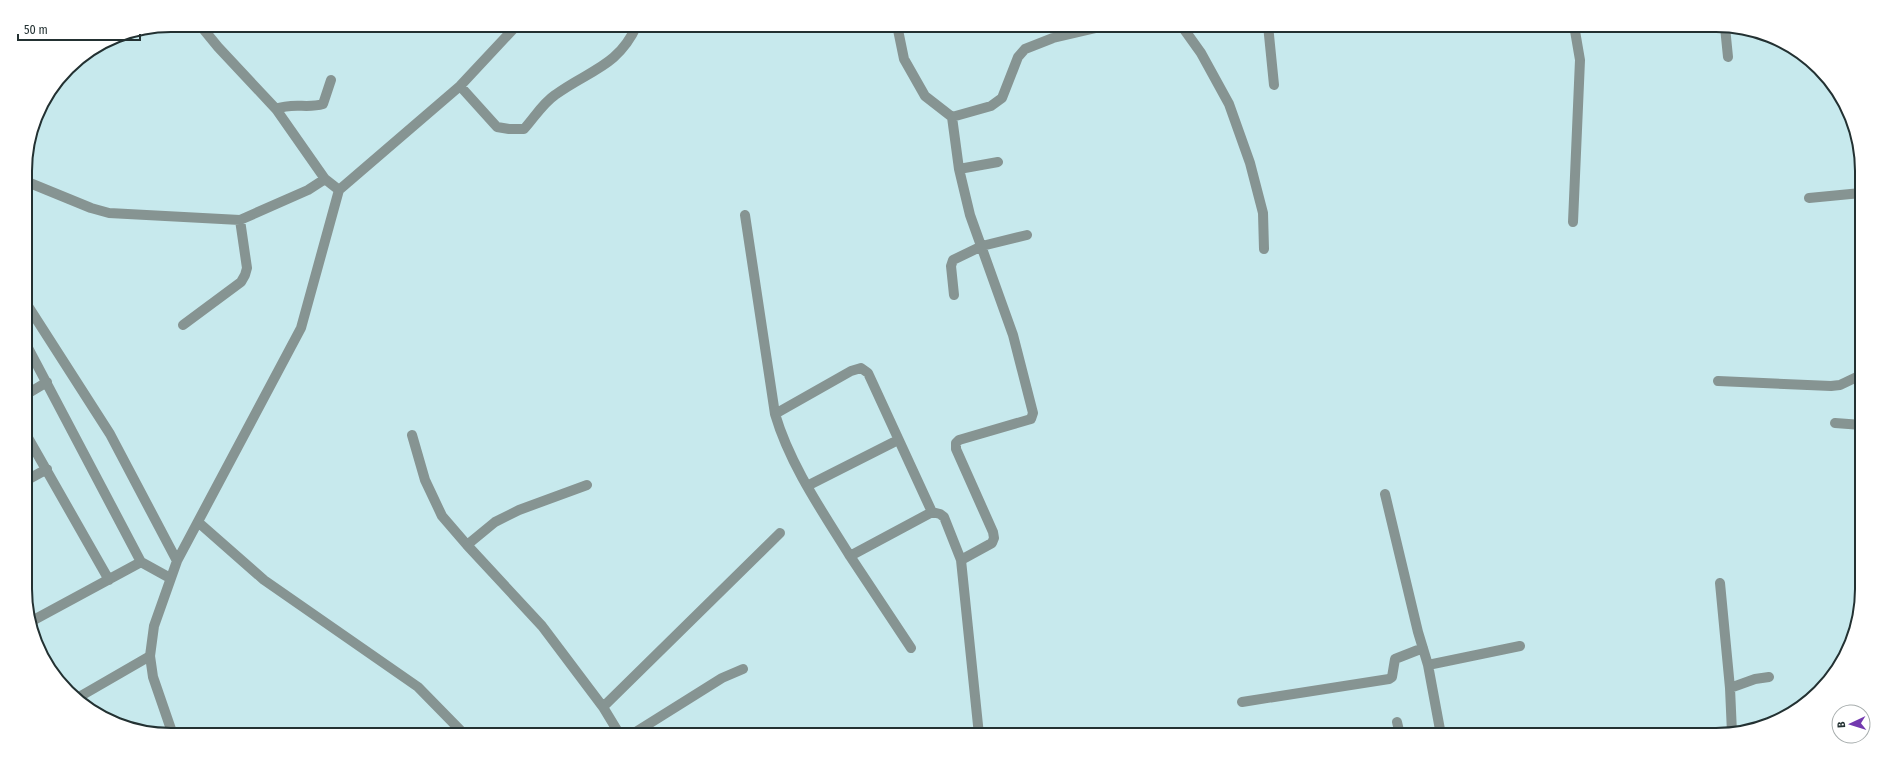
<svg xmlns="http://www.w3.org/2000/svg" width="1887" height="760" font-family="'Fira Sans Condensed',sans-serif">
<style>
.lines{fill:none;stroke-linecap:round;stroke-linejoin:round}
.minor{stroke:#869492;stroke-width:10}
.rim{fill:none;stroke:#233132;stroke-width:2}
</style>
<rect width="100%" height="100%" fill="#c7e9ed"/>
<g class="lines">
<path class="minor" d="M 200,25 L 218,47 L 276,109 L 325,179
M 897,25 L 904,59 L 925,96 L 952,117 L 991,106 L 1002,98 L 1018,57 L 1025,49 L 1053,38 L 1109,25
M 1181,25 L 1201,53 L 1229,104 L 1250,163 L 1263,213 L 1264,249
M 1268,25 L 1274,85
M 1725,27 L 1728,57
M 460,86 L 497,127 L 509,129 L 524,129 C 534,118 543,103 555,95 C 589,70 618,67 637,25
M 276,109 C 293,102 307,109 323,104 L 331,80
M 952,117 L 959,169 L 970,215 L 1013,335 L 1033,413 L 1031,419 L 959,440 L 956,443 L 956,449 L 993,532 L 994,538 L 992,543 L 961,560 L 979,735
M 959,169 L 998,162
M 25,181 L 91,208 L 109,213 L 240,220 L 308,190 L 325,179 L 339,190
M 1809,198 L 1861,193
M 745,215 L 775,414 C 790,465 822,511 850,556
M 1573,222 L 1580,60 L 1574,25
M 954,295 L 951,266 L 953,260 L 982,246 L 1027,235
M 26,303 L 110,434 L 177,561
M 183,325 L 241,282 L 245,275 L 247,268 L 240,220
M 26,344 L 141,562 L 170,578
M 1718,381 L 1831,386 L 1840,385 L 1861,375
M 27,394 L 47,382
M 775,414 L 851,371 L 861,368 L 868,373 L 932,512 L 940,514 L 944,517 L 961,560
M 1835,423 L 1862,425
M 412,435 L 425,480 L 442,516 L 467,545
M 27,436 L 109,580
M 27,480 L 47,469
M 587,485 L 519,510 L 495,522 L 467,545 L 542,626 L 603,707 L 620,735
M 807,486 L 898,440
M 1385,494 L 1418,632 L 1428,665 L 1441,735
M 198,522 L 264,580 L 418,687 L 465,735
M 1720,583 L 1730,688 L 1732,733
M 30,622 L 141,562
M 911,648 L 850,556 L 932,512
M 1428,665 L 1520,646
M 1730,688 L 1755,679 L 1769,677
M 79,697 L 150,656
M 1242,702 L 1389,679 L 1392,677 L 1395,659 L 1423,648
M 603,707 L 780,533
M 1397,722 L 1400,735
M 173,735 L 153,677 L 150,656 L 154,626 L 177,561 L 301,328 L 339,190 L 460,86 L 517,25
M 631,735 L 722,678 L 743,669"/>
</g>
<path d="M0 0H1887V760H0ZM171 32H1716A139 139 0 0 1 1855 171V589A139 139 0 0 1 1716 728H171A139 139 0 0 1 32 589V171A139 139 0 0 1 171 32Z" fill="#fff" fill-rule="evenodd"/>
<path class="rim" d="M171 32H1716A139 139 0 0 1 1855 171V589A139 139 0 0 1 1716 728H171A139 139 0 0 1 32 589V171A139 139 0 0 1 171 32Z"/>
<g transform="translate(1851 724) rotate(266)"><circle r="19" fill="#ffffff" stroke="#a7adad"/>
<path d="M0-3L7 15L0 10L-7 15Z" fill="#7339af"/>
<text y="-6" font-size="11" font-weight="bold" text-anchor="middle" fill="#233132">B</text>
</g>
<path d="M18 34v6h122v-6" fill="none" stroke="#233132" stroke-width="2"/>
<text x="24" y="34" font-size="12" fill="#233132" stroke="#ffffff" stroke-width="3" paint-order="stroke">50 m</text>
</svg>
